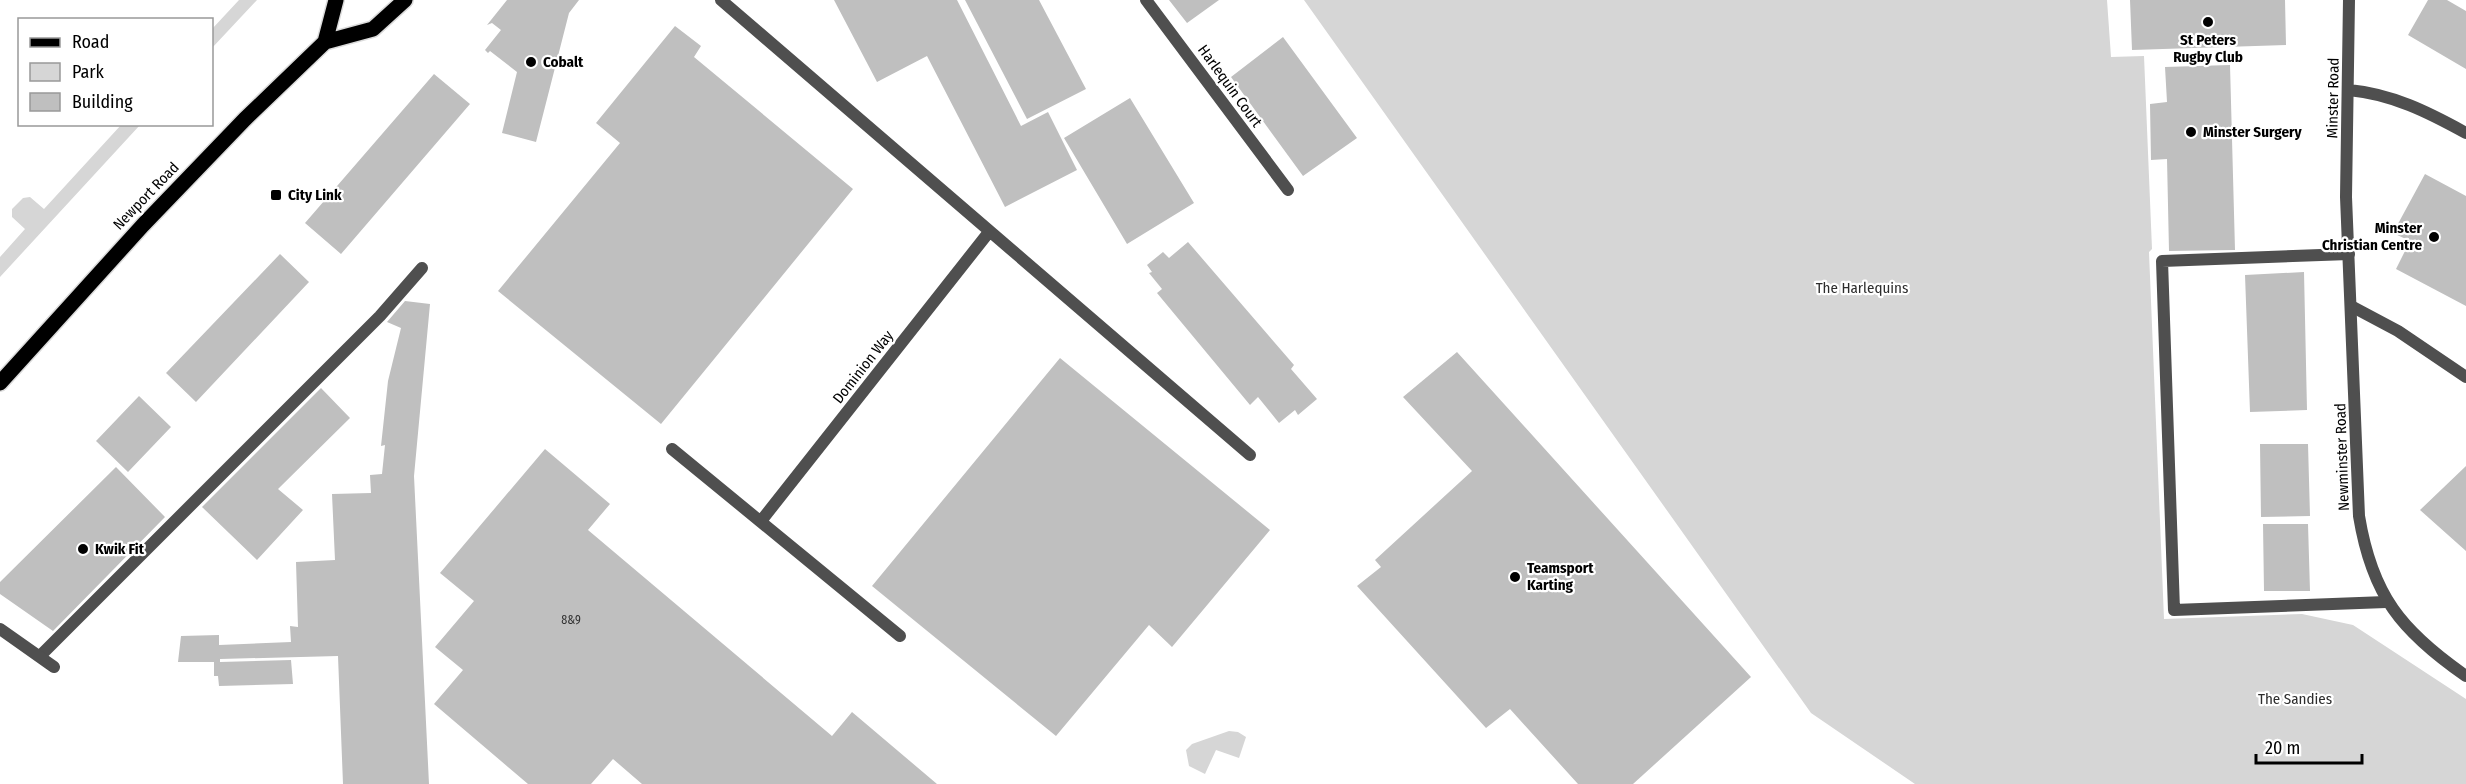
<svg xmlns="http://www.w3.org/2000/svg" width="2466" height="784" font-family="'Fira Sans Condensed',sans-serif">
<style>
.green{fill:#d6d6d6}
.building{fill:#bfbfbf}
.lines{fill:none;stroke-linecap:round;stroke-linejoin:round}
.primary-casing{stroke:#dbdbdb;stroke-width:18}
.service{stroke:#4f4f4f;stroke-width:12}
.minor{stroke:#4f4f4f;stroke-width:12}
.primary{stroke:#000;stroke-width:15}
.poi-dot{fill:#000;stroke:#fff;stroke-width:2}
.labels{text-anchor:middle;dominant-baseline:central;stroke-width:4.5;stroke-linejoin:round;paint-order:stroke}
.number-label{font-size:12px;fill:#303030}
.poi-label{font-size:15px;font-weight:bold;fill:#000;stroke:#fff;text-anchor:start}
.street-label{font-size:15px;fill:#000;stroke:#fff}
.park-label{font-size:15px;fill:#2d2d2d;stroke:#fff}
</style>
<rect width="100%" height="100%" fill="#fff"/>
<path class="green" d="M 239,0 L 257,0 L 212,48 L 212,29 Z
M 1304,0 L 2107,0 L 2111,57 L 2144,56 L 2152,249 L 2149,252 L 2164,619 L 2302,614 L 2353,625 L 2466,699 L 2466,784 L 1915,784 L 1811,713 Z
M 121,125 L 140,125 L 0,277 L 0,257 L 25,229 L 12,217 L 12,209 L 23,198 L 30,197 L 44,209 Z
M 1229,731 L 1238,732 L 1246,737 L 1239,758 L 1216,750 L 1205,774 L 1189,766 L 1186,750 L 1192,744 Z"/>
<path class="building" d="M 507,0 L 579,0 L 569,13 L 536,142 L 502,133 L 517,72 L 490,51 L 488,53 L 485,50 L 501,30 L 492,23 L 487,25 Z
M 834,0 L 957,0 L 1021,126 L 1048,112 L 1077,170 L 1005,207 L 927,56 L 877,82 Z
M 965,0 L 1039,0 L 1086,89 L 1027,119 Z
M 1169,0 L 1219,0 L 1187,23 Z
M 2130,0 L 2285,0 L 2286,45 L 2132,50 Z
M 2428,0 L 2447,0 L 2466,11 L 2466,69 L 2408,35 Z
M 675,26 L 701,46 L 694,57 L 853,189 L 661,424 L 498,291 L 620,143 L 596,123 Z
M 1283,37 L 1357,138 L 1303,176 L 1231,77 Z
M 2230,65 L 2235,250 L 2169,251 L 2167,159 L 2151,160 L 2150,104 L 2167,102 L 2165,67 Z
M 434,74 L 470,104 L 341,254 L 305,223 Z
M 1130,98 L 1194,203 L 1127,244 L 1064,138 Z
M 2425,174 L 2466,196 L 2466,306 L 2396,269 L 2410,241 L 2393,233 Z
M 1188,242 L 1294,365 L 1291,369 L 1317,399 L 1298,415 L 1295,410 L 1279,423 L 1258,397 L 1250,405 L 1157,293 L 1162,289 L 1149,273 L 1152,272 L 1147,265 L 1163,252 L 1169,258 Z
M 280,254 L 309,282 L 196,402 L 166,373 Z
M 2304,272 L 2307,410 L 2250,412 L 2245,275 Z
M 405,301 L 430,304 L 414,476 L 429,784 L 343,784 L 338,656 L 220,659 L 220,662 L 291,660 L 293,684 L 219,686 L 218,676 L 214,676 L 214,662 L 178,662 L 181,636 L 219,635 L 219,645 L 291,642 L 290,626 L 298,627 L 296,562 L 335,560 L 332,494 L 371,493 L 370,475 L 382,474 L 385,445 L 381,446 L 388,381 L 401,328 L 387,322 Z
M 1457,352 L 1751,677 L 1633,784 L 1578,784 L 1510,709 L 1486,728 L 1357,586 L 1381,567 L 1375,560 L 1472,471 L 1403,397 Z
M 1060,358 L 1270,530 L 1172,647 L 1149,625 L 1056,736 L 872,586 Z
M 321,388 L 350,418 L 278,489 L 303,510 L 257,560 L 202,507 Z
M 139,396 L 171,427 L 128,472 L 96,441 Z
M 2260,444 L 2308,444 L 2310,516 L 2261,517 Z
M 545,449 L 610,504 L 588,530 L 832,736 L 852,712 L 937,784 L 642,784 L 613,759 L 591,784 L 528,784 L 434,704 L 463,670 L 435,647 L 474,601 L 440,573 Z
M 2466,466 L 2466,551 L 2420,510 Z
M 116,467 L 165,517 L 53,631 L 0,594 L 0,582 Z
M 2263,524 L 2308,524 L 2310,591 L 2264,591 Z"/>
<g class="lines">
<g class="primary-casing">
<path id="primary" d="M 325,42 L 336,0
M 0,383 L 143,225 L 245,119 L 325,42 L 373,29 L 405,0"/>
</g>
<path class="service" d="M 2349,254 L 2162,261 L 2174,610 L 2386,602
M 2351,306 L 2398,331 L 2466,377
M 40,656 L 380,316 L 422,268"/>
<path class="minor" d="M 721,0 L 1250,455
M 1146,0 L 1288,190
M 2349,0 L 2346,197 L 2359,516 C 2372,595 2401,631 2466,676
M 2349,90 C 2392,94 2428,112 2466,133
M 672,449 L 900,636
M 761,521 L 989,232
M 0,629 L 54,667"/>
<use href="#primary" class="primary"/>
</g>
<g class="poi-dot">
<circle cx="2208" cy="22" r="6"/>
<circle cx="531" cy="62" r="6"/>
<circle cx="2191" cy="132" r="6"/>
<rect x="270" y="189" width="12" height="12" rx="3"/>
<circle cx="2434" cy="237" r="6"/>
<circle cx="83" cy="549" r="6"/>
<circle cx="1515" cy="577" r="6"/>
</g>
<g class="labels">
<g class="number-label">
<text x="571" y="620">8&amp;9</text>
</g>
<g class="poi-label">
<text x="2208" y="40" text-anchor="middle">St Peters<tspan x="2208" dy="17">Rugby Club</tspan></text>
<text x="543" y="62">Cobalt</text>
<text x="2203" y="132">Minster Surgery</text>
<text x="288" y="195">City Link</text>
<text x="2422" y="228" text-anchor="end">Minster<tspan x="2422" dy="17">Christian Centre</tspan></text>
<text x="95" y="549">Kwik Fit</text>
<text x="1527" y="568">Teamsport<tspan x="1527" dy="17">Karting</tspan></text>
</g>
<g class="street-label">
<text transform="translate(1230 86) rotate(54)">Harlequin Court</text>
<text transform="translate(2333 98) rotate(-89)">Minster Road</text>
<text transform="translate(146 196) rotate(-46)">Newport Road</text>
<text transform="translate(863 367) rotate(-52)">Dominion Way</text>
<text transform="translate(2342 457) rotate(-92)">Newminster Road</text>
</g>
<g class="park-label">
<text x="1862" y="288">The Harlequins</text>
<text x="2295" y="699">The Sandies</text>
</g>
</g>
<rect x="18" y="18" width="195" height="108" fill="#ffffff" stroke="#999999" stroke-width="1.5"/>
<rect x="30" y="38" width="30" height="9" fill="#000000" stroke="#999999" stroke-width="1.5"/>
<text x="72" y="48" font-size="18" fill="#000000">Road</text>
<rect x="30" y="63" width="30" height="18" fill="#d6d6d6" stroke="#999999" stroke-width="1.5"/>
<text x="72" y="78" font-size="18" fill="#000000">Park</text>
<rect x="30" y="93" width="30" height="18" fill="#bfbfbf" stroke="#999999" stroke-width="1.5"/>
<text x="72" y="108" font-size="18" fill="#000000">Building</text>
<path d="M2256 754v9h106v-9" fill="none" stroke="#000000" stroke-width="3"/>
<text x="2265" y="754" font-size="18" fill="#000000" stroke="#ffffff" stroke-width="4.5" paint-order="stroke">20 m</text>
</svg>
